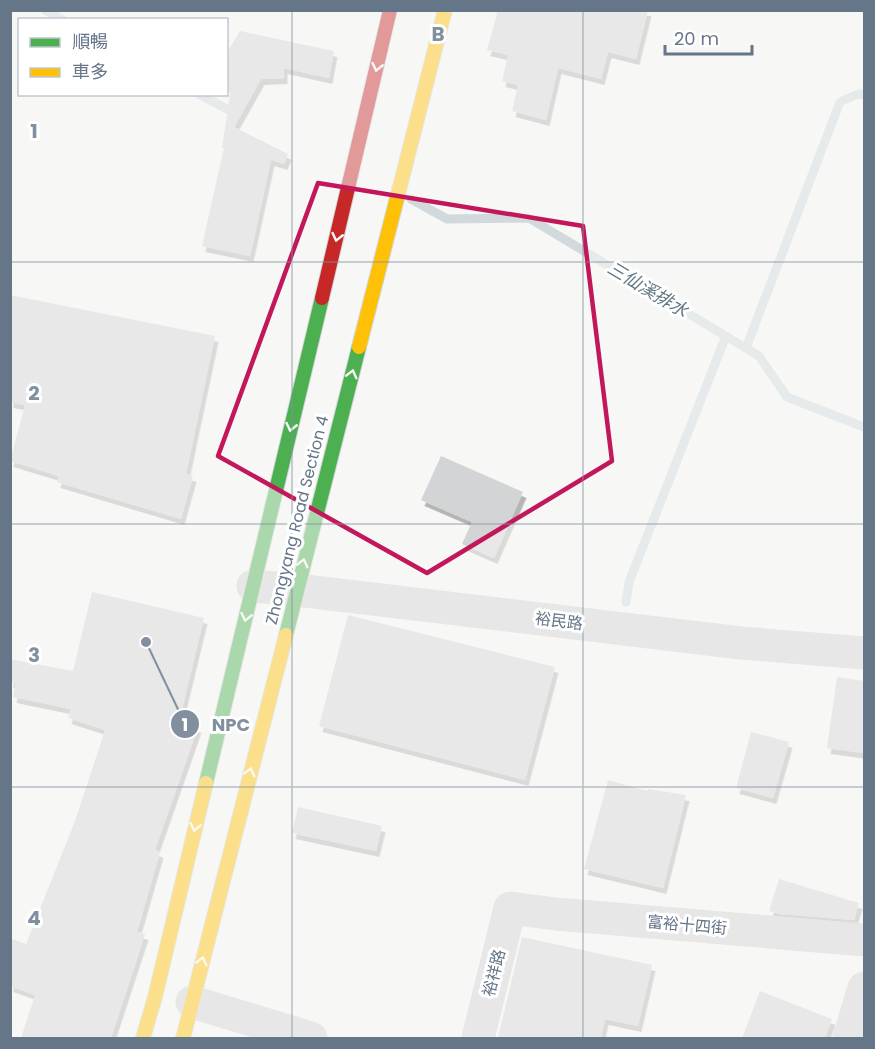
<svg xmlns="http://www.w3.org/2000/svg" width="875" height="1049" font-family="Poppins,'Noto Sans TC',sans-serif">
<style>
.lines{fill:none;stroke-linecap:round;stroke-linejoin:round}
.stream{stroke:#d1d9dc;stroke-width:9}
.building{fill:#d3d4d5;filter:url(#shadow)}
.fast-casing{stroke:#d2d4d6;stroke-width:16}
.slow-casing{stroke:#d2d4d6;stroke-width:16}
.jam-casing{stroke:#d2d4d6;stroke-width:16}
.street{stroke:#d1d2d3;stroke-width:33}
.fast{stroke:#4caf50;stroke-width:14}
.slow{stroke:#ffc107;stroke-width:14}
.jam{stroke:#c62828;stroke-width:14}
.oneway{stroke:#f6fbf6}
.marked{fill:none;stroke:#c2185b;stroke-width:4.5;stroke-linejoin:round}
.grid{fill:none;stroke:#818f9e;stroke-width:1.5;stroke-opacity:0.55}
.labels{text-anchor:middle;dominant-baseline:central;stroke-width:6;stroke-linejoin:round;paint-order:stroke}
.street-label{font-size:16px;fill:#657689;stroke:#fff}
.water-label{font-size:18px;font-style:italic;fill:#617884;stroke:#fff}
.grid-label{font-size:20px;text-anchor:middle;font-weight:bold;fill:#818f9e;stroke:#fff;stroke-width:6;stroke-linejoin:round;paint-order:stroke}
.leader{fill:none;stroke:#818f9e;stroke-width:2}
.callout-dot{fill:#818f9e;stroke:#fff;stroke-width:2}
.mark-label{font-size:18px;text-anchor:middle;font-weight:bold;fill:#fff}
.callout-label{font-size:18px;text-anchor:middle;font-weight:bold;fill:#818f9e;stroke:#fff;stroke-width:6;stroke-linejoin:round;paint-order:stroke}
</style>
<defs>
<filter id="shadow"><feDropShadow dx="3.5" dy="6" stdDeviation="0" flood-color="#0004"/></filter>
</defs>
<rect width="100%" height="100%" fill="#f7f7f6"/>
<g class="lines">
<path class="stream" d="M 45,10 L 63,20
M 199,94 L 236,114
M 411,199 L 447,219 L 529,218 L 759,356 L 787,397 L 864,427
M 746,348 L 840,102 L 858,94 L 864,95
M 626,602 L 629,582 L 726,336"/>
</g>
<path class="building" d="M 498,10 L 648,10 L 636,59 L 608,52 L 601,79 L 558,68 L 546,120 L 512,111 L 518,85 L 502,81 L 508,55 L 487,50 Z
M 240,31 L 334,51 L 329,78 L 284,68 L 284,78 L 261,79 L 234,127 L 288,154 L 284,164 L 271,160 L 250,256 L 202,246 L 224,148 L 222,148 L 231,88 L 226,86 L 226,54 Z
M 10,295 L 215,336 L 186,474 L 193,476 L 181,519 L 57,482 L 59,476 L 10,461 L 25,405 L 10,402 Z
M 441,456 L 523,492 L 494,558 L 462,544 L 472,522 L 421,500 Z
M 92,592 L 204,618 L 179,721 L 198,727 L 155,850 L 160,852 L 137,932 L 145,934 L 111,1038 L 21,1038 L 35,995 L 10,986 L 10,938 L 26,944 L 75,821 L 105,730 L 68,718 L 71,709 L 13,697 L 16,683 L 10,682 L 10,659 L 73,671 Z
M 348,615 L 555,667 L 525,780 L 319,726 Z
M 837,677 L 864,681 L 864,753 L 827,748 Z
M 751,732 L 789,742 L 773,798 L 736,788 Z
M 608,780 L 647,791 L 648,789 L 686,795 L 663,888 L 584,869 Z
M 298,807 L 382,826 L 376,851 L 292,833 Z
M 779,879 L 859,903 L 854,920 L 781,914 L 769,911 Z
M 522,937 L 652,965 L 638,1026 L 605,1019 L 601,1038 L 498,1038 Z
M 760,991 L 832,1019 L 825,1038 L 742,1038 Z"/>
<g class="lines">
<g class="fast-casing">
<path id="fast" d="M 286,635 L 359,347
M 206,783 L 322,298"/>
</g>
<g class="slow-casing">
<path id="slow" d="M 359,347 L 445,10
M 143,1038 L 155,997 L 206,783
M 183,1038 L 286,635"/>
</g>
<g class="jam-casing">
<path id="jam" d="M 322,298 L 390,10"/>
</g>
<path class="street" d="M 253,586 L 297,590 L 741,643 L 864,653
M 192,1002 L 311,1038
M 478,1038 L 510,908 L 556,914 L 864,940
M 849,1038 L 864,988"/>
<use href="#fast" class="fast"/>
<use href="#slow" class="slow"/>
<use href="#jam" class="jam"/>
</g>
<defs><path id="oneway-chevron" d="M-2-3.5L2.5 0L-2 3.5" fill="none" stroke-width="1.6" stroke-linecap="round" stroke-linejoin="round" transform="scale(1.5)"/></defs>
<g class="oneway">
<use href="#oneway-chevron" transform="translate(377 67) rotate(103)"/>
<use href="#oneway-chevron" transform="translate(337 237) rotate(103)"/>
<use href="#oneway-chevron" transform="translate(352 374) rotate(-76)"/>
<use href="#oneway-chevron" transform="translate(291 427) rotate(103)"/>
<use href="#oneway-chevron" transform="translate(303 563) rotate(-76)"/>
<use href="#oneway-chevron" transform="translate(246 617) rotate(103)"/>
<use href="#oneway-chevron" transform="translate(250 772) rotate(-76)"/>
<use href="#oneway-chevron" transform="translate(195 827) rotate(103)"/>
<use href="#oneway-chevron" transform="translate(202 961) rotate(-76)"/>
</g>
<path d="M0 0H875V1049H0ZM 318,183 L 583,226 L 612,461 L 427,573 L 218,456 Z" fill="#f7f7f6" fill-opacity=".55" fill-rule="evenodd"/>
<path class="marked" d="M 318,183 L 583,226 L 612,461 L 427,573 L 218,456 Z"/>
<path class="grid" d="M 292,10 L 292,1038M 583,10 L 583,1038M 10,262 L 864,262M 10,524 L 864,524M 10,787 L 864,787"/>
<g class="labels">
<g class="street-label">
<text transform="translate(297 520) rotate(-76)">Zhongyang Road Section 4</text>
<text transform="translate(559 621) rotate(7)">裕民路</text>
<text transform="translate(687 925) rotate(5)">富裕十四街</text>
<text transform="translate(494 973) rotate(-76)">裕祥路</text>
</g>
<g class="water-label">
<text transform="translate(648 289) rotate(31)">三仙溪排水</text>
</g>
</g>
<g class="grid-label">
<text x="438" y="41">B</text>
<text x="34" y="138">1</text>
<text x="34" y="400">2</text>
<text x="34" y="662">3</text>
<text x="34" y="925">4</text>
</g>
<path class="leader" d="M146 642L185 724"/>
<g class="callout-dot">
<circle cx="146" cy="642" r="6"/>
<circle cx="185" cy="724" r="15"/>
</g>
<g class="mark-label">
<text x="185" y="731">1</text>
</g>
<g class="callout-label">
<text x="231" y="731">NPC</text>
</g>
<rect width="875" height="1049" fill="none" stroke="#657689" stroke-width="24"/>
<rect x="18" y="18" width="210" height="78" fill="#ffffff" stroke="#c1c8d0" stroke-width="1.5"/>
<rect x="30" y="38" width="30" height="9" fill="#4caf50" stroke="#c1c8d0" stroke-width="1.5"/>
<text x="72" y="48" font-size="18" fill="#657689">順暢</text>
<rect x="30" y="68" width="30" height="9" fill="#ffc107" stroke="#c1c8d0" stroke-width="1.5"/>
<text x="72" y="78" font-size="18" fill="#657689">車多</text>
<path d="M665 45v9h87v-9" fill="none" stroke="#657689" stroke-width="3"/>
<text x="674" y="45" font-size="18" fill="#657689" stroke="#ffffff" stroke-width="4.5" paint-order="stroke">20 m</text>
</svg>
